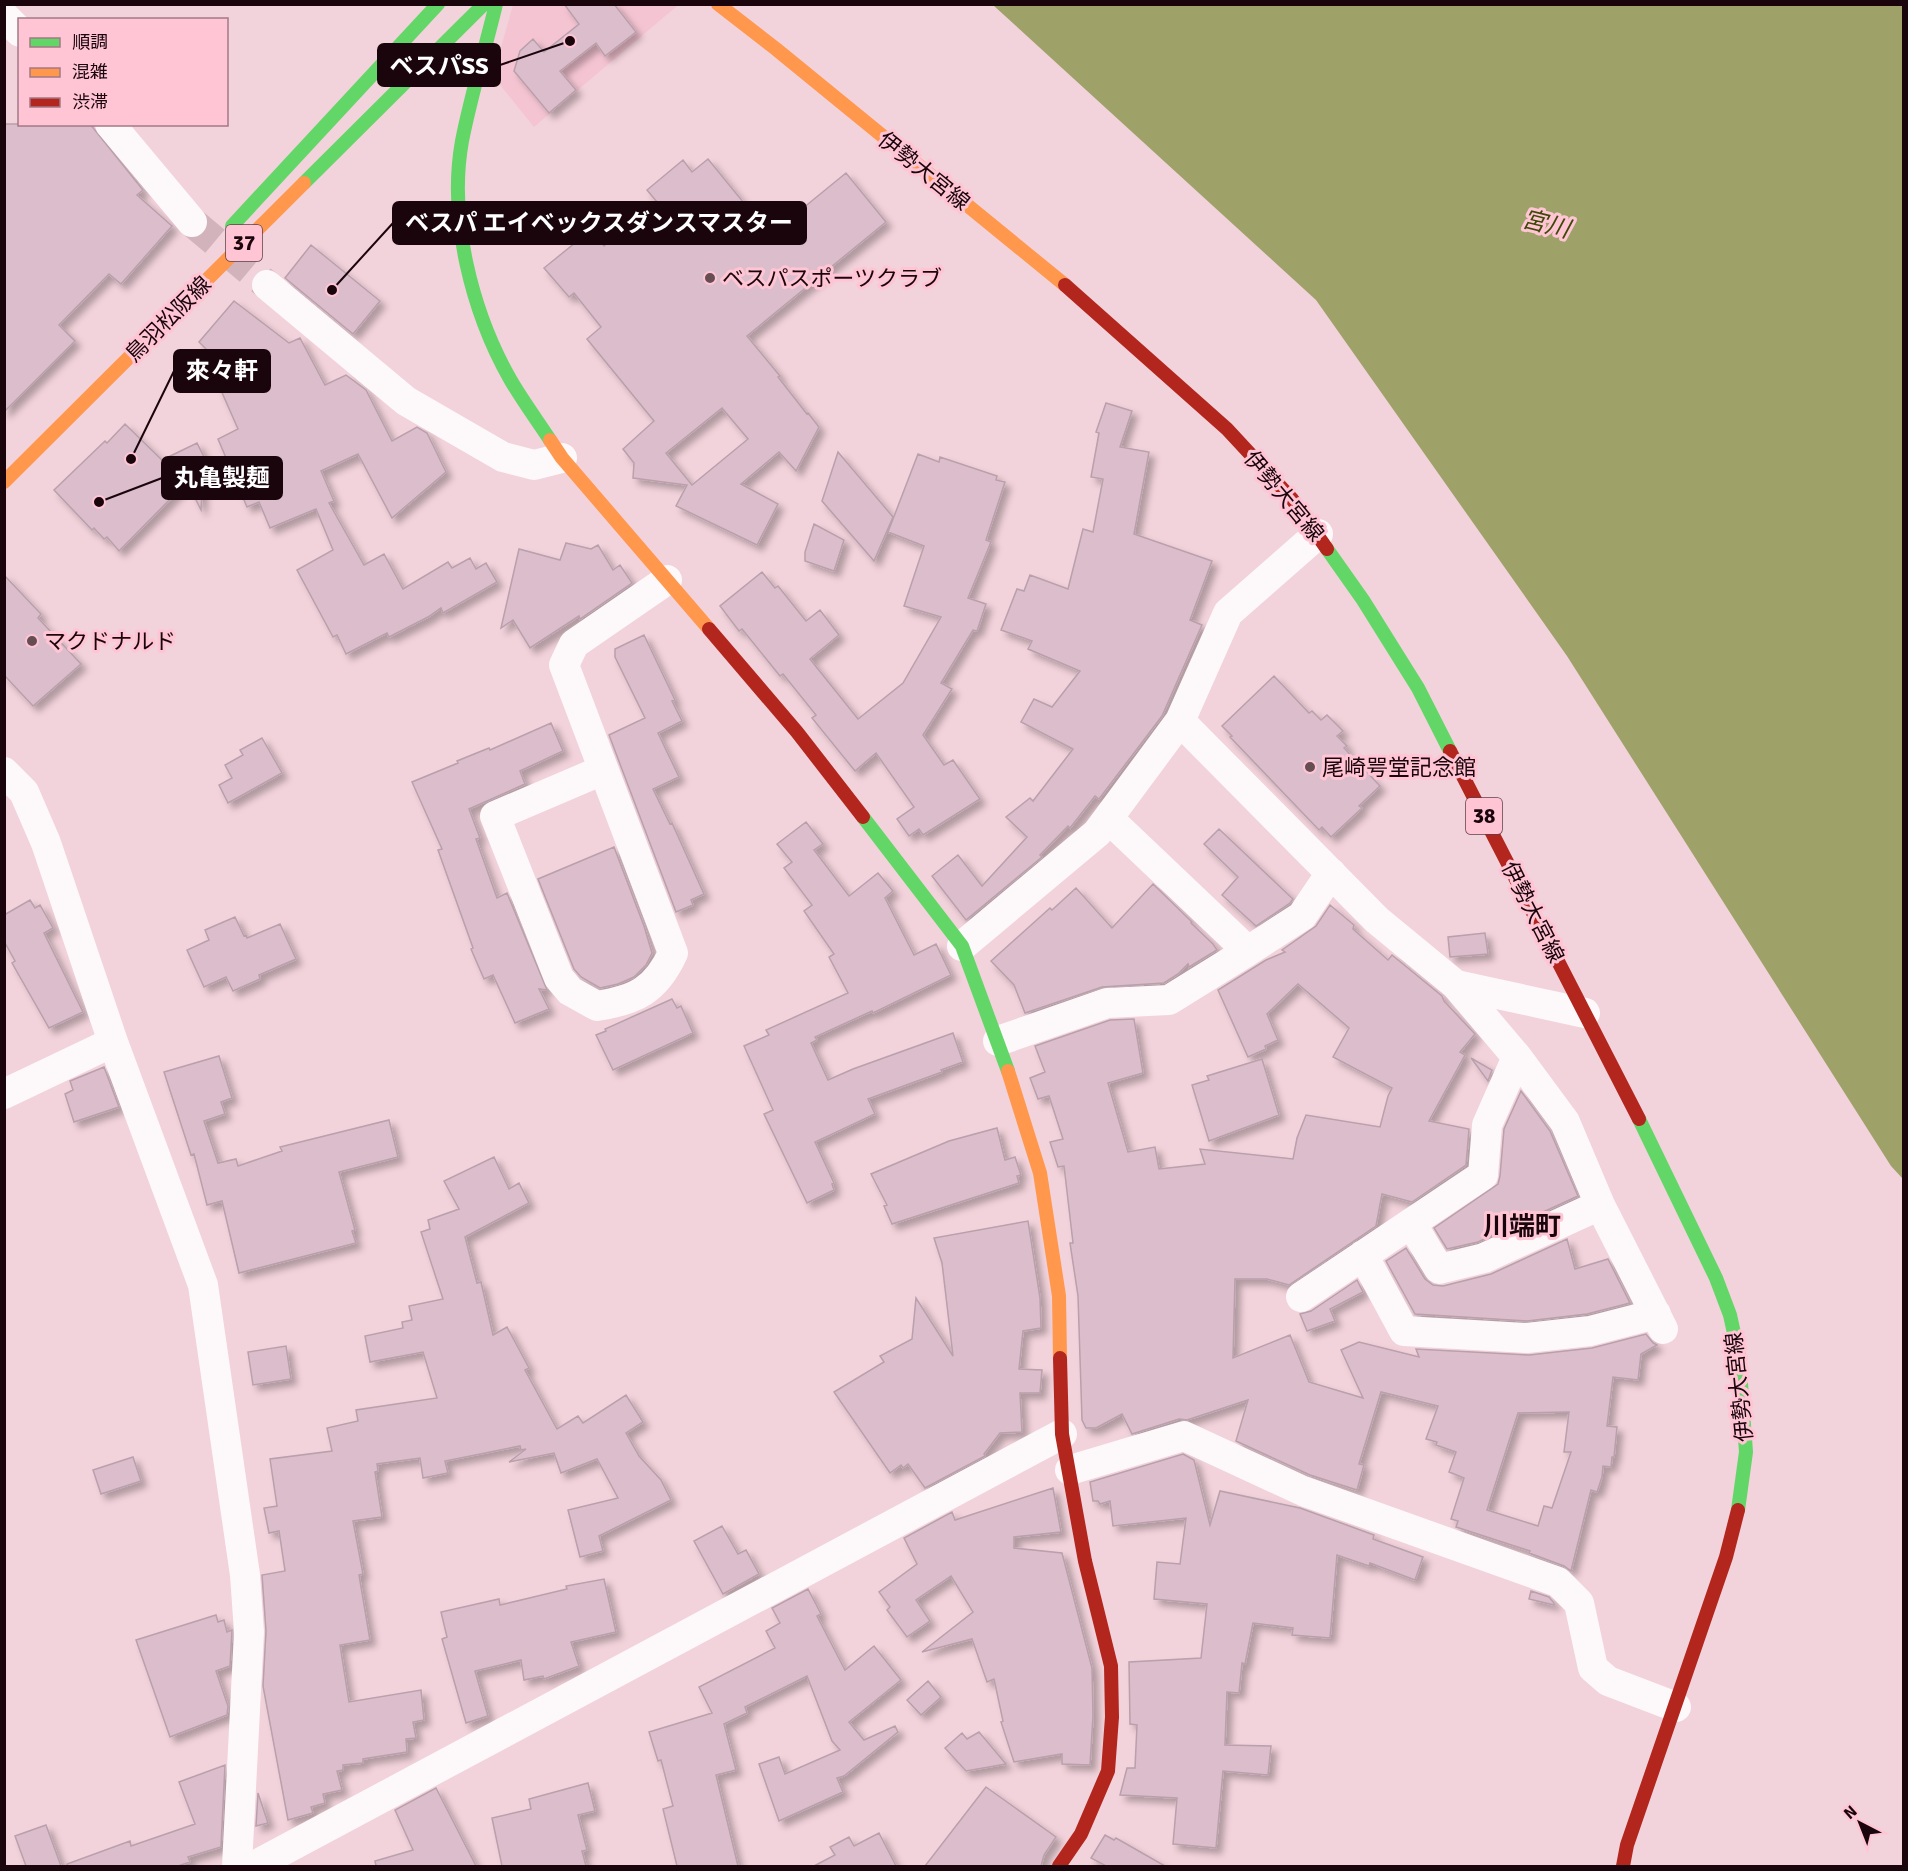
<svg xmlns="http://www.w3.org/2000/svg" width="1908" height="1871" font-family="Signika,'Noto Sans JP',sans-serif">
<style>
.built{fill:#f5c4d2}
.water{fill:#9ea269}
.building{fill:#dbbdcb;stroke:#b9a0ab;stroke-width:1.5;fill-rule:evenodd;filter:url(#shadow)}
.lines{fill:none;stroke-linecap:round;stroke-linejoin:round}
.street-tunnel{stroke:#d2b3bc;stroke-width:30;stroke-dasharray:30 15;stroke-linecap:butt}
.street{stroke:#fdf8fa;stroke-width:30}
.fast{stroke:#63d668;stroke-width:14}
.slow{stroke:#ff974d;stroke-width:14}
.jam{stroke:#b3261e;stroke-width:14}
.poi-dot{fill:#664d54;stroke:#ffc5d5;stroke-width:2}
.labels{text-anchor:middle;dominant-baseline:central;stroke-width:6;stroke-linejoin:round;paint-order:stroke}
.shield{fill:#ffc5d5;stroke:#5f3f48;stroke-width:1.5}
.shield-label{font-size:21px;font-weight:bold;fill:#1b050c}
.street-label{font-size:22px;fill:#1b050c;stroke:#ffc5d5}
.poi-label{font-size:22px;fill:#1b050c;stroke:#ffc5d5;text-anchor:start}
.water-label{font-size:24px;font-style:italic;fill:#3d4a07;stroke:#ffc5d5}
.quarter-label{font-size:26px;font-weight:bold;fill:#1b050c;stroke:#ffc5d5}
.leader{fill:none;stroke:#1b050c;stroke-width:2}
.callout-dot{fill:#1b050c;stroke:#ffc5d5;stroke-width:2}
.callout{fill:#1b050c;stroke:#1b050c;stroke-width:2}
.callout-label{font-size:24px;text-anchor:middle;font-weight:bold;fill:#fff}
</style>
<defs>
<filter id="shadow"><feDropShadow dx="5.5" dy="5.5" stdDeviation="3" flood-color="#0004"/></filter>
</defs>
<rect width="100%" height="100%" fill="#f2d2db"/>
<path class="built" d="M 676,4 L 677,6 L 534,127 L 493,76 L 513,5 Z"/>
<path class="water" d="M 993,5 L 1903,5 L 1903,1179 L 1891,1166 L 1567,656 L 1316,300 Z"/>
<path class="building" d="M 564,4 L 614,4 L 636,32 L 605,56 L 596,43 L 560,71 L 576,90 L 549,113 L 514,71 L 520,51 L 533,39 L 544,52 L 579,24 Z
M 4,124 L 90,124 L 143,190 L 137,195 L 172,226 L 121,284 L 109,274 L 59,325 L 75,341 L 4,412 Z
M 708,159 L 770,235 L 846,173 L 886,222 L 747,336 L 780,376 L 778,377 L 807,414 L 808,413 L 819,427 L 796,471 L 779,452 L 741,484 L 778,504 L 757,545 L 676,506 L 687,485 L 633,478 L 634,463 L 623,449 L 654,421 L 587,339 L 601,327 L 574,293 L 569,297 L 544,268 L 591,230 L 604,246 L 657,202 L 647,190 L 683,160 L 692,172 ZM 722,408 L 748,439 L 692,485 L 666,453 Z
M 311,245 L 380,301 L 353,334 L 285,278 Z
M 234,301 L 289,343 L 300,338 L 325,385 L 346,375 L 366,390 L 392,441 L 417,427 L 427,433 L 446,472 L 392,518 L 358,454 L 321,471 L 334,501 L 329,503 L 364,565 L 384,554 L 403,589 L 448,562 L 452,568 L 470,558 L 476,569 L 486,563 L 497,582 L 443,613 L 441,608 L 428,617 L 389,637 L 387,633 L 346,654 L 337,635 L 333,637 L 297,570 L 333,550 L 316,509 L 270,528 L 259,502 L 247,507 L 218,439 L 238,429 L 216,379 L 229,372 L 199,342 Z
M 1106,403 L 1132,411 L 1120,447 L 1149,452 L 1134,534 L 1212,561 L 1190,620 L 1202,625 L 1162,716 L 1099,799 L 1095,796 L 1070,828 L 1068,826 L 1040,855 L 1042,857 L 966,920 L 932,876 L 958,855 L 982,886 L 1027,837 L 1006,817 L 1030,798 L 1033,801 L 1073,749 L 1021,722 L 1034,699 L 1052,707 L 1080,671 L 1028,649 L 1032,641 L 1001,630 L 1017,589 L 1024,591 L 1030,575 L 1068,589 L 1083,529 L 1093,532 L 1103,479 L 1091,477 L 1099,433 L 1096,432 Z
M 125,424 L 162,460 L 197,443 L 204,457 L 201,510 L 187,482 L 119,551 L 107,537 L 104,539 L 94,528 L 92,530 L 54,490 L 105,441 L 107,443 Z
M 838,452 L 893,517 L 874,561 L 822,501 Z
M 918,454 L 939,462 L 940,457 L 997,476 L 996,480 L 1005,482 L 986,540 L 991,542 L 968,598 L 986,604 L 977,631 L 973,630 L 941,683 L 952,689 L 923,735 L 944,765 L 953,760 L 980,799 L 923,835 L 919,829 L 909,836 L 897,819 L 914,807 L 876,753 L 855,771 L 812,718 L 816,715 L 783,674 L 780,676 L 742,629 L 739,631 L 720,606 L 762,572 L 775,588 L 778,586 L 806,621 L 820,610 L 839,635 L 810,659 L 858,719 L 903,683 L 941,617 L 904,606 L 924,546 L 888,532 Z
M 814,524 L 844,540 L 834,571 L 805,561 L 805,552 Z
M 566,543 L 591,549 L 598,545 L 613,570 L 620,565 L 632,583 L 580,619 L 579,616 L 530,648 L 513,620 L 501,628 L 519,549 L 560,560 Z
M 4,575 L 41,614 L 38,618 L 81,664 L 33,706 L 4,675 Z
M 644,635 L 675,700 L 672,701 L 682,721 L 658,733 L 679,777 L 653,789 L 670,824 L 672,823 L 704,894 L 691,900 L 693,905 L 676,912 L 609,735 L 645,718 L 615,657 L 615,649 Z
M 1274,676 L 1309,713 L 1312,711 L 1321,720 L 1327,715 L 1343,731 L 1337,736 L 1347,746 L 1344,748 L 1380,786 L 1359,806 L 1362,808 L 1331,837 L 1322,827 L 1319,830 L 1230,737 L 1232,736 L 1222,726 Z
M 551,723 L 563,751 L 520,771 L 525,784 L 469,809 L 480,838 L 476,839 L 497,898 L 507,893 L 547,990 L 539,989 L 549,1009 L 515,1023 L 493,975 L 484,979 L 471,949 L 473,948 L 438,850 L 442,849 L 412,782 L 458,763 L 457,761 L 489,748 L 490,750 Z
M 262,738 L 282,773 L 228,803 L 219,785 L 232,778 L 225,765 L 243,755 L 240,750 Z
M 806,822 L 823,844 L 814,850 L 849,896 L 878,873 L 893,891 L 885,898 L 914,955 L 936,944 L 951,975 L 873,1013 L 872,1011 L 815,1037 L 817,1040 L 811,1043 L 828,1080 L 853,1069 L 953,1033 L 963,1062 L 941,1070 L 942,1072 L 868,1099 L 875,1114 L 815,1142 L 834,1183 L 832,1184 L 834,1190 L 807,1203 L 764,1114 L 773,1110 L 744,1046 L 769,1035 L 766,1030 L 848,993 L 829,957 L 834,954 L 804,911 L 812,905 L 784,868 L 792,862 L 777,844 Z
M 1219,829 L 1293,899 L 1290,903 L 1256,926 L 1222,895 L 1238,877 L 1204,844 Z
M 614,847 L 644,926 L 652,953 L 646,965 L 634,977 L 618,984 L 600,988 L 581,977 L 574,969 L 538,879 Z
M 1153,884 L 1192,922 L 1191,923 L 1213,944 L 1217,950 L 1189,967 L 1188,964 L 1178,974 L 1164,983 L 1102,987 L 1025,1013 L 1014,985 L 991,961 L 1050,908 L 1052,910 L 1076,888 L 1112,928 Z
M 30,900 L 35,908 L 40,905 L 53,928 L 44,933 L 83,1012 L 49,1028 L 12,963 L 15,961 L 4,941 L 4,915 Z
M 1330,905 L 1354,925 L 1353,929 L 1388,960 L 1392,955 L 1442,996 L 1444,1001 L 1475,1034 L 1460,1052 L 1465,1055 L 1429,1121 L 1469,1129 L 1466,1165 L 1412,1202 L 1382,1194 L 1376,1226 L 1289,1285 L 1267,1279 L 1235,1279 L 1233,1358 L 1290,1335 L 1309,1382 L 1363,1398 L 1341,1350 L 1359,1342 L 1419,1357 L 1416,1349 L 1529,1355 L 1592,1348 L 1646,1334 L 1653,1343 L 1657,1345 L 1641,1354 L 1638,1380 L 1613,1377 L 1607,1426 L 1617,1427 L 1614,1457 L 1612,1457 L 1611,1467 L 1603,1466 L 1602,1477 L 1597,1492 L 1591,1490 L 1571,1571 L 1564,1566 L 1529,1553 L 1530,1551 L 1456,1527 L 1458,1521 L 1451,1519 L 1464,1478 L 1449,1472 L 1456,1452 L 1436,1445 L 1437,1442 L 1426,1439 L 1438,1406 L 1381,1392 L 1359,1464 L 1364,1465 L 1357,1490 L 1310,1475 L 1236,1441 L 1248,1400 L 1187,1420 L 1179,1419 L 1132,1434 L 1122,1414 L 1096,1428 L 1086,1428 L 1082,1420 L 1078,1296 L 1070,1243 L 1073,1243 L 1064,1166 L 1058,1167 L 1050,1142 L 1063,1139 L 1049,1096 L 1038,1099 L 1030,1078 L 1045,1072 L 1035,1046 L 1110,1020 L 1134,1019 L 1143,1073 L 1108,1083 L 1128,1152 L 1155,1147 L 1159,1169 L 1205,1164 L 1200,1149 L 1293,1159 L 1297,1138 L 1306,1115 L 1380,1127 L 1388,1096 L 1392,1088 L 1333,1057 L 1349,1028 L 1298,984 L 1267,1014 L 1278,1040 L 1265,1046 L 1266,1049 L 1248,1057 L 1218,990 L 1266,960 L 1285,952 L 1282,950 L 1316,926 ZM 1569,1412 L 1564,1452 L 1571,1452 L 1552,1508 L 1544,1506 L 1538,1526 L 1487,1510 L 1518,1413 Z
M 235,917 L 244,936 L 246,935 L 247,938 L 280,924 L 296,959 L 259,975 L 260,979 L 233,991 L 226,977 L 204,987 L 187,950 L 209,940 L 205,930 Z
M 1485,933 L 1488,954 L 1450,957 L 1448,937 Z
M 672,999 L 677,1008 L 681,1006 L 693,1033 L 613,1070 L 596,1035 L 606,1031 L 605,1029 Z
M 219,1056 L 232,1098 L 221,1102 L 225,1114 L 204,1121 L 218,1163 L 236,1159 L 238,1166 L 282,1151 L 280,1147 L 389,1120 L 398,1157 L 339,1172 L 355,1230 L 352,1231 L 356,1243 L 239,1273 L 222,1201 L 207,1205 L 194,1154 L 191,1155 L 164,1072 Z
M 1471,1058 L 1492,1070 L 1488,1081 Z
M 1262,1059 L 1279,1115 L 1209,1141 L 1192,1085 L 1209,1080 L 1207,1076 Z
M 104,1067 L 119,1107 L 74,1122 L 65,1094 L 73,1090 L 70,1081 Z
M 1521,1091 L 1550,1131 L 1578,1196 L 1478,1242 L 1447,1249 L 1434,1228 L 1498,1184 L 1500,1176 L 1504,1129 Z
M 997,1128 L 1005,1160 L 1015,1157 L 1021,1175 L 1017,1176 L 1019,1183 L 892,1224 L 884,1206 L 887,1205 L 871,1174 L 949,1141 Z
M 494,1157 L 509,1189 L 519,1183 L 529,1203 L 465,1237 L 477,1283 L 481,1282 L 493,1335 L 507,1327 L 529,1368 L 525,1370 L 557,1429 L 578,1416 L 583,1423 L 626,1395 L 643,1422 L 626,1433 L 639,1456 L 661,1480 L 671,1500 L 599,1536 L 603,1551 L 580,1557 L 568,1510 L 618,1498 L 597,1459 L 561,1473 L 554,1453 L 509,1462 L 526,1449 L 521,1450 L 520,1446 L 445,1461 L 448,1473 L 423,1478 L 420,1458 L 377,1464 L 378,1471 L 375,1472 L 382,1517 L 353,1521 L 363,1574 L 359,1575 L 370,1640 L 340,1645 L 349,1702 L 421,1690 L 424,1720 L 413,1722 L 416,1738 L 406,1739 L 407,1752 L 363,1759 L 363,1763 L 343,1765 L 343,1770 L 337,1771 L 342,1790 L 323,1794 L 325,1803 L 311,1807 L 313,1813 L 288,1820 L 263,1686 L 266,1631 L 262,1575 L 285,1571 L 279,1531 L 269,1533 L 264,1508 L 277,1506 L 270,1459 L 332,1451 L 327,1428 L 358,1421 L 356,1410 L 437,1398 L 423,1352 L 370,1362 L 365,1336 L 403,1328 L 402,1322 L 412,1320 L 409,1306 L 443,1299 L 421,1232 L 430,1229 L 428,1220 L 459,1209 L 444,1181 Z
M 1028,1221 L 1040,1298 L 1041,1328 L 1023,1331 L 1019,1369 L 1042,1370 L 1040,1393 L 1020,1393 L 1022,1432 L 1000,1433 L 984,1454 L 985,1456 L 925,1488 L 908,1464 L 903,1468 L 901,1465 L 890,1473 L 834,1392 L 884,1362 L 880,1356 L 912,1339 L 916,1298 L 953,1356 L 942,1263 L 934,1238 Z
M 1567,1239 L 1575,1269 L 1608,1259 L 1630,1303 L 1587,1314 L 1527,1321 L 1415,1314 L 1386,1261 L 1406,1248 L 1425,1279 L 1433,1285 L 1443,1286 L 1491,1274 Z
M 1357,1280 L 1363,1292 L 1330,1309 L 1335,1321 L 1307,1331 L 1300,1314 L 1311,1311 Z
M 286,1346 L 291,1379 L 253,1385 L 248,1352 Z
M 1183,1454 L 1194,1460 L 1210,1525 L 1220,1491 L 1300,1508 L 1374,1535 L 1373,1539 L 1423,1557 L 1415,1580 L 1370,1563 L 1369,1566 L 1337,1555 L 1330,1638 L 1292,1635 L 1293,1628 L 1253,1623 L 1245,1664 L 1242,1663 L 1239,1693 L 1227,1692 L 1225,1745 L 1271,1746 L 1268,1775 L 1223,1771 L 1216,1848 L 1173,1844 L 1177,1798 L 1120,1795 L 1127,1768 L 1135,1768 L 1137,1725 L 1130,1724 L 1129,1662 L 1201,1658 L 1207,1604 L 1154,1599 L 1157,1562 L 1180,1564 L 1186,1518 L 1113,1526 L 1110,1501 L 1100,1504 L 1098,1501 L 1093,1501 L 1090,1482 Z
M 133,1457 L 141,1481 L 101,1494 L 93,1470 Z
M 1053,1488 L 1061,1532 L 1014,1537 L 1014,1548 L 1062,1553 L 1092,1668 L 1093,1716 L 1090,1765 L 1062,1764 L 1062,1754 L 1014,1762 L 1001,1722 L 1003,1721 L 994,1679 L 987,1682 L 972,1639 L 922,1652 L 973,1612 L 951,1576 L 916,1600 L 930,1621 L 907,1637 L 887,1610 L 890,1607 L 879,1592 L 917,1564 L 904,1538 L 952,1512 L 955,1520 Z
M 722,1526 L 738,1554 L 746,1550 L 759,1574 L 723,1594 L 694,1541 Z
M 604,1579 L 616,1632 L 571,1642 L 579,1666 L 544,1679 L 543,1676 L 524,1680 L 521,1660 L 475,1671 L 488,1716 L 466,1723 L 442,1639 L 447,1637 L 441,1612 L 499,1599 L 500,1605 L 567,1589 L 566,1586 Z
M 808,1589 L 821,1614 L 817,1616 L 845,1670 L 874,1646 L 901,1680 L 849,1722 L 864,1740 L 895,1726 L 898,1732 L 844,1776 L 837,1778 L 843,1792 L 779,1821 L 759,1764 L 779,1757 L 785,1774 L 840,1750 L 832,1741 L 807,1676 L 745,1707 L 747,1713 L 724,1724 L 736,1770 L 716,1775 L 738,1866 L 677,1866 L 663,1809 L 673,1806 L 661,1760 L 658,1761 L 649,1732 L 712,1713 L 699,1687 L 775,1648 L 766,1631 L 780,1623 L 772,1608 Z
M 1531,1591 L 1549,1597 L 1554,1603 L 1554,1605 L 1529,1599 Z
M 216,1615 L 218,1622 L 224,1620 L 227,1632 L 232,1630 L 230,1666 L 216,1671 L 228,1706 L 227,1715 L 170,1737 L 136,1640 Z
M 928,1681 L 941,1697 L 921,1715 L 907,1700 Z
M 979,1732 L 1006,1764 L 966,1771 L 945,1748 L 962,1733 L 967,1739 Z
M 225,1765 L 221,1847 L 188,1857 L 190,1862 L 178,1866 L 67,1866 L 67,1864 L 130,1841 L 131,1846 L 195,1824 L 179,1782 Z
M 588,1783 L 595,1811 L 578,1815 L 587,1850 L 582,1851 L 586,1866 L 502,1866 L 492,1818 L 531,1809 L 529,1799 Z
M 986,1787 L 1056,1837 L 1044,1855 L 1041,1866 L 925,1866 Z
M 436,1788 L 476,1866 L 376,1866 L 375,1861 L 413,1850 L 395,1810 Z
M 258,1793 L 268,1823 L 256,1826 Z
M 46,1825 L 61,1866 L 26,1866 L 15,1836 Z
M 879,1833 L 896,1866 L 814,1866 L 835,1855 L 830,1847 L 849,1837 L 854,1846 Z
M 1105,1835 L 1114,1840 L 1116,1838 L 1165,1866 L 1106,1866 L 1091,1858 Z"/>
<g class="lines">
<path class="street-tunnel" d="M 192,222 L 267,285"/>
<path class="street" d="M 4,16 L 20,32
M 110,124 L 192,222
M 267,285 L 406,401 L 503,457 L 534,465 L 562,458
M 1180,721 L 1377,920 L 1456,985 L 1585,1013
M 603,770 L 495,816 L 559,978 L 570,991 L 597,1006 C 636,1000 656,990 673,953 L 564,665 L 574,644 L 667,580
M 4,772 L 24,792 L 46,843 L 113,1042 L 203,1285 L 245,1575 L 249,1632 L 237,1866
M 1108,818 L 1248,951 L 1302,916 L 1331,873
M 962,946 L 1097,833 L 1180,721 L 1228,613 L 1318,534
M 1456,985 L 1517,1057 L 1565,1122 L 1600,1205 L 1663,1329
M 998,1041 L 1107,1003 L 1169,1000 L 1248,951
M 4,1094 L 113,1042
M 1411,1223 L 1439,1269 L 1484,1258 L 1600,1205
M 1363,1255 L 1404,1331 L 1527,1338 L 1590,1331 L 1656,1314
M 1301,1297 L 1483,1175 L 1487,1125 L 1517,1057
M 1070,1470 L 1184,1436 L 1303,1491 L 1558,1582 L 1579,1603 L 1593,1668 L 1608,1681 L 1676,1707
M 254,1866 L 1062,1434"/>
<path class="fast" d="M 496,4 C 485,50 471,95 462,141 C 448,218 472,312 510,379 C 522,400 537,420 550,440
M 304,183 L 484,4
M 232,226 L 438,4
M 1327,549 L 1363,600 L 1418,688 L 1450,751
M 863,817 L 962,946 L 1008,1071
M 1639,1119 L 1716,1278 L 1730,1315 L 1739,1356 L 1746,1452 L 1738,1510"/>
<path class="slow" d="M 718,4 L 776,49 L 1065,285
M 550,440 L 562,458 L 709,629
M 4,482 L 304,183
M 1008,1071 L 1040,1173 L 1059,1296 L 1060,1358"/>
<path class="jam" d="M 1065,285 L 1227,429 L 1292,499 L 1327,549
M 709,629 L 797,732 L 863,817
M 1450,751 L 1639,1119
M 1059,1866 L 1081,1834 L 1108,1771 L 1112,1717 L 1111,1666 L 1085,1561 L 1062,1434 L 1060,1358
M 1623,1866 L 1627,1845 L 1726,1557 L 1738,1510"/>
</g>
<g class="poi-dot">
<circle cx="710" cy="278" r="6"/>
<circle cx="32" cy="641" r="6"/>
<circle cx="1310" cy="767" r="6"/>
</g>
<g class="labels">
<g class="shield">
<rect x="226" y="225" width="36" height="36" rx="4.5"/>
<rect x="1466" y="798" width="36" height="36" rx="4.5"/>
</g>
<g class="shield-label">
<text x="244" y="243">37</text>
<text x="1484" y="816">38</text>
</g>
<g class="street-label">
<text transform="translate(924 171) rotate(39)">伊勢大宮線</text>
<text transform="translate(168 319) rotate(-45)">鳥羽松阪線</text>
<text transform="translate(1284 496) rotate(50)">伊勢大宮線</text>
<text transform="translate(1533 912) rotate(63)">伊勢大宮線</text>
<text transform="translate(1739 1387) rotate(-96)">伊勢大宮線</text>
</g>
<g class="poi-label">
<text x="722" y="278">ベスパスポーツクラブ</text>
<text x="44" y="641">マクドナルド</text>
<text x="1322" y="767">尾崎咢堂記念館</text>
</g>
<g class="water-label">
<text transform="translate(1546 224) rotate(14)">宮川</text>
</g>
<g class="quarter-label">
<text x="1522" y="1227">川端町</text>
</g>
</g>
<path class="leader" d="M570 41L500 65M332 290L393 223M131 459L174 371M99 502L162 478"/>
<g class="callout-dot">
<circle cx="570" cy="41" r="6"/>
<circle cx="332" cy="290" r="6"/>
<circle cx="131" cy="459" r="6"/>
<circle cx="99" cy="502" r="6"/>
</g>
<g class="callout">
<rect x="378" y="44" width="122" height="42" rx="6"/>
<rect x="393" y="202" width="413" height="42" rx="6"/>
<rect x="174" y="350" width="96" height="42" rx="6"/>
<rect x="162" y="457" width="120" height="42" rx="6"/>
</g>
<g class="callout-label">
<text x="439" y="74">ベスパSS</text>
<text x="599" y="231">ベスパ エイベックスダンスマスター</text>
<text x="222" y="379">來々軒</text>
<text x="222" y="486">丸亀製麺</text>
</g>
<rect width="1908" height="1871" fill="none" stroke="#1b050c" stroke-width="12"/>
<rect x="18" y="18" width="210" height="108" fill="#ffc5d5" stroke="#a47885" stroke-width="1.5"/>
<rect x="30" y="38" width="30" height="9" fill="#63d668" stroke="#a47885" stroke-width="1.5"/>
<text x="72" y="48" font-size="18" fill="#1b050c">順調</text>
<rect x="30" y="68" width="30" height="9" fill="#ff974d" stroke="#a47885" stroke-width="1.5"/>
<text x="72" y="78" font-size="18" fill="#1b050c">混雑</text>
<rect x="30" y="98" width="30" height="9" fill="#b3261e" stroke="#a47885" stroke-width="1.5"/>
<text x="72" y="108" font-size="18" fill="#1b050c">渋滞</text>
<g transform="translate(1860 1823) rotate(318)" stroke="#ffc5d5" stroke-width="4.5" paint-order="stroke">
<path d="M0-4.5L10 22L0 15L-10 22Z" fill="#1b050c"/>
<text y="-9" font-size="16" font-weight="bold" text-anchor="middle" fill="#1b050c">N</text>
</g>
</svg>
